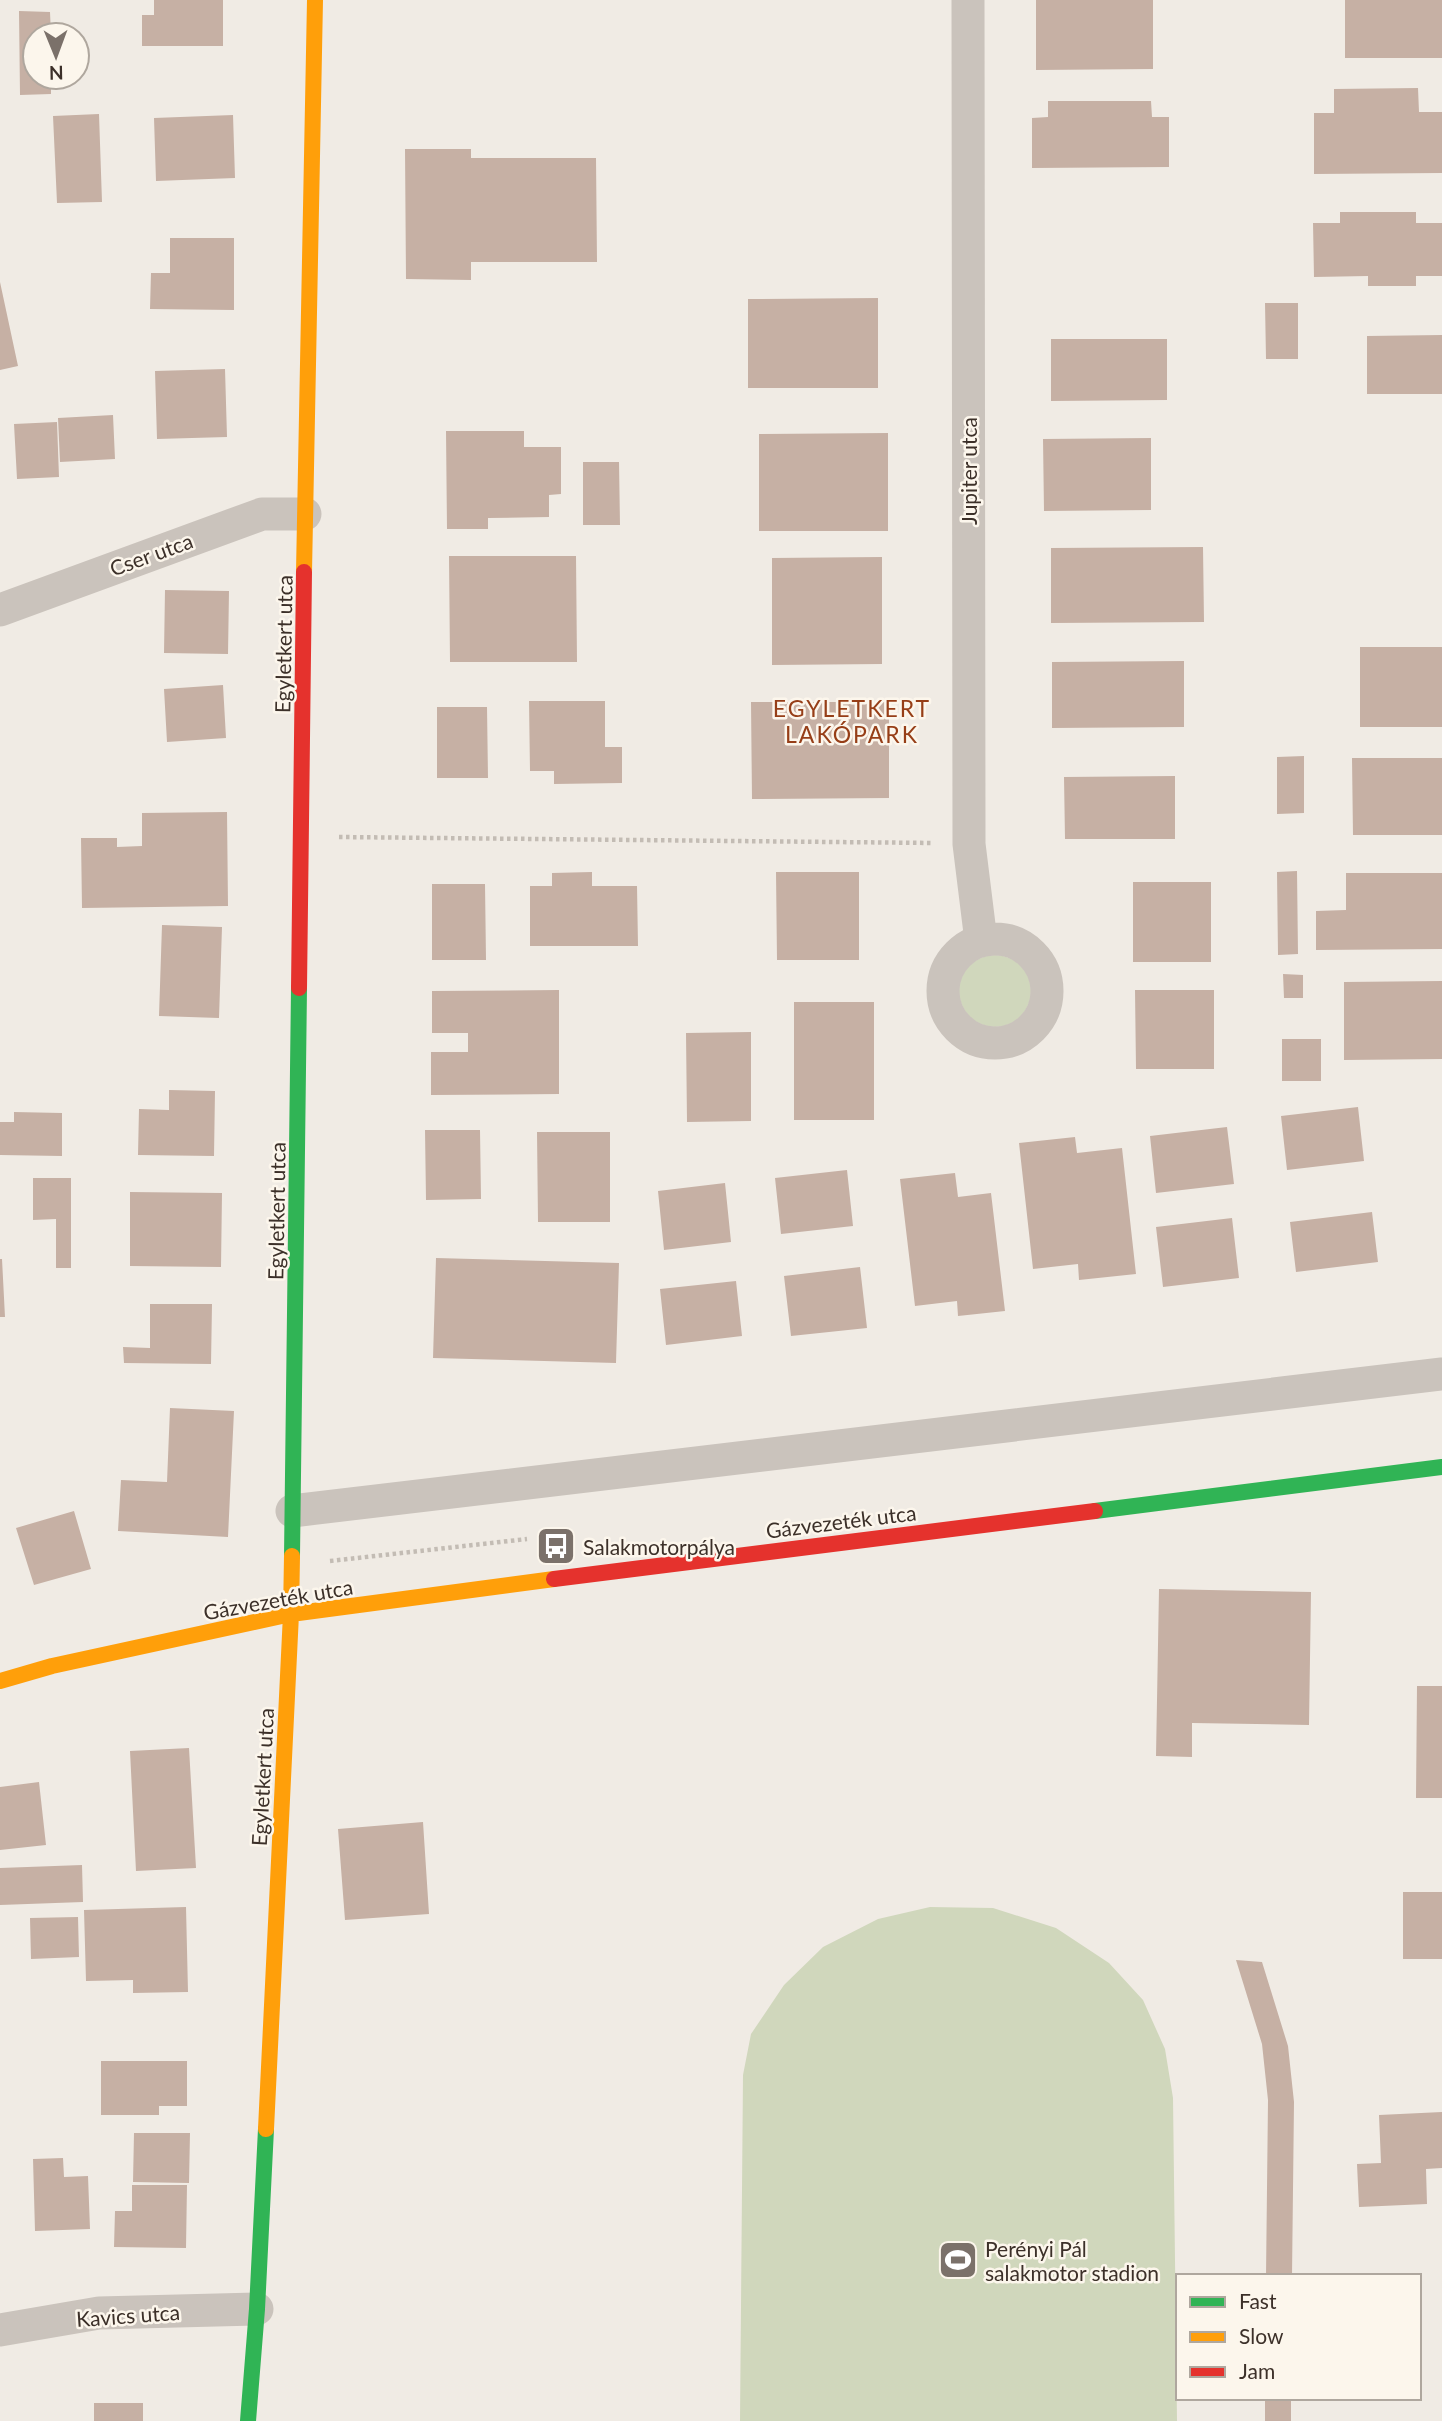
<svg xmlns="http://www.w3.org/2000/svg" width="1442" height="2421" font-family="Lato,sans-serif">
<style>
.green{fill:#d0d7bc}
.building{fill:#c6b0a4}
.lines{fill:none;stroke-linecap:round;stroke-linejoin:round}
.path{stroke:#c3bcb4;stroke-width:4.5;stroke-dasharray:3.5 3.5;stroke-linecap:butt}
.street{stroke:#cac3bc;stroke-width:33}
.fast{stroke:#30b455;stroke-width:16}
.slow{stroke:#ff9f0a;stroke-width:16}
.jam{stroke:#e5322d;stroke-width:16}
.labels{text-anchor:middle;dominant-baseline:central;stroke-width:5;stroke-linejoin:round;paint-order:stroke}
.street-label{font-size:21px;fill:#3c3029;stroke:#fcf6ec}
.poi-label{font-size:21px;fill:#3c3029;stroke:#fcf6ec;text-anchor:start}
.neighbourhood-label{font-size:23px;letter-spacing:2px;fill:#963e17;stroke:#fcf6ec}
</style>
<rect width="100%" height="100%" fill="#f0ebe4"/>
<path class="green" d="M959 991a36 36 0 1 1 72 0a36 36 0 1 1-72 0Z
M 930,1907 L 993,1908 L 1056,1928 L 1109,1963 L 1143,2000 L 1165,2049 L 1173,2098 L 1177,2421 L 740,2421 L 743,2075 L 751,2034 L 784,1985 L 823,1947 L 878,1919 Z"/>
<path class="building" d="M 154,0 L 223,0 L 223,46 L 142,46 L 142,15 L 154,15 Z
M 1036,0 L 1153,0 L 1153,69 L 1036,70 Z
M 1345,0 L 1442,0 L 1442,58 L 1345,58 Z
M 19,11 L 50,12 L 51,35 L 35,35 L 35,77 L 51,77 L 51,94 L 20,95 Z
M 1418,88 L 1419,112 L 1442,112 L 1442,173 L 1314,174 L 1314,113 L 1334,113 L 1334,89 Z
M 1048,101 L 1151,101 L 1152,117 L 1169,117 L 1169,167 L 1032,168 L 1032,118 L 1048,117 Z
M 99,114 L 102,202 L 57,203 L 53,116 Z
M 233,115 L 235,178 L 156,181 L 154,118 Z
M 405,149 L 471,149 L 471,158 L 596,158 L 597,262 L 471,262 L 471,280 L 406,279 Z
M 1340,212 L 1416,212 L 1416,223 L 1442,223 L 1442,276 L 1416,276 L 1416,286 L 1368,286 L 1368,276 L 1314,277 L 1313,223 L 1340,223 Z
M 170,238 L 234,238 L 234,310 L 150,309 L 151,273 L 170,273 Z
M 0,282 L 18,366 L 0,370 Z
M 878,298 L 878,388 L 748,388 L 748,299 Z
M 1265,303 L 1298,303 L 1298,359 L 1266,359 Z
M 1442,335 L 1442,394 L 1367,394 L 1367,336 Z
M 1051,339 L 1167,339 L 1167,400 L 1051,401 Z
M 225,369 L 227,437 L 157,439 L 155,371 Z
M 113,415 L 115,459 L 60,462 L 58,418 Z
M 57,422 L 59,477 L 17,479 L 14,424 Z
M 446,431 L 524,431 L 524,447 L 561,447 L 561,494 L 549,495 L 549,517 L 488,518 L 488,529 L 447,529 Z
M 888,433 L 888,531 L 759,531 L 759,434 Z
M 1151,438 L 1151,510 L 1044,511 L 1043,439 Z
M 583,462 L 619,462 L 620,525 L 583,525 Z
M 1203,547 L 1204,622 L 1051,623 L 1051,548 Z
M 449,556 L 576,556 L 577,662 L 450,662 Z
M 882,557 L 882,664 L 772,665 L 772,558 Z
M 165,590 L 229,591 L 228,654 L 164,653 Z
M 1360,647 L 1442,647 L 1442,727 L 1360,727 Z
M 1184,661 L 1184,727 L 1052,728 L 1052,662 Z
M 223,685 L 226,738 L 167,742 L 164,689 Z
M 529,701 L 605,701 L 605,747 L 622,747 L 622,783 L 554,784 L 554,771 L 530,771 Z
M 751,702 L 889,702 L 889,798 L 752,799 Z
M 437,707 L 487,707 L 488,778 L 437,778 Z
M 1304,756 L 1304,813 L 1277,814 L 1277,757 Z
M 1352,758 L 1442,758 L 1442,835 L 1353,835 Z
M 1175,776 L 1175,839 L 1065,839 L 1064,777 Z
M 227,812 L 228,906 L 82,908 L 81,838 L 117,838 L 117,847 L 142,846 L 142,813 Z
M 1297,871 L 1298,954 L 1278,955 L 1277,872 Z
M 592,872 L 592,886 L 637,886 L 638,946 L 530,946 L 530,886 L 552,886 L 552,873 Z
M 776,872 L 859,872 L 859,960 L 777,960 Z
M 1346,873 L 1442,873 L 1442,949 L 1316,950 L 1316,911 L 1346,910 Z
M 1133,882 L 1211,882 L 1211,962 L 1133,962 Z
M 432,884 L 485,884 L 486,960 L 432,960 Z
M 162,925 L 222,927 L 219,1018 L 159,1016 Z
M 1283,974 L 1303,975 L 1303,998 L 1284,998 Z
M 1442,981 L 1442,1059 L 1344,1060 L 1344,982 Z
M 559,990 L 559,1094 L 431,1095 L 431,1052 L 468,1052 L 468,1033 L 432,1033 L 432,991 Z
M 1135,990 L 1214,990 L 1214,1069 L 1136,1069 Z
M 794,1002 L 874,1002 L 874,1120 L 794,1120 Z
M 751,1032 L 751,1121 L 687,1122 L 686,1033 Z
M 1282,1039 L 1321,1039 L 1321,1081 L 1282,1081 Z
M 169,1090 L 215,1091 L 214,1156 L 138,1155 L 139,1109 L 169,1110 Z
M 1358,1107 L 1364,1161 L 1287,1170 L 1281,1116 Z
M 14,1112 L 62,1113 L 62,1156 L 0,1155 L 0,1122 L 14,1122 Z
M 1227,1127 L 1234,1184 L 1156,1193 L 1150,1136 Z
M 425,1130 L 480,1130 L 481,1199 L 426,1200 Z
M 537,1132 L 610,1132 L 610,1222 L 538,1222 Z
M 1075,1137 L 1077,1153 L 1122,1148 L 1136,1274 L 1079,1280 L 1078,1264 L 1033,1269 L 1019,1143 Z
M 847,1170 L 853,1226 L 781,1234 L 775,1178 Z
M 955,1173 L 958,1197 L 991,1193 L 1005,1311 L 958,1316 L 957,1301 L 915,1306 L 900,1179 Z
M 33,1178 L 71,1178 L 71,1268 L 56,1268 L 56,1219 L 33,1220 Z
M 725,1183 L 731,1242 L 664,1250 L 658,1191 Z
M 130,1192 L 222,1193 L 221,1267 L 130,1266 Z
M 1372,1212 L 1378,1262 L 1296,1272 L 1290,1222 Z
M 1232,1218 L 1239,1278 L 1163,1287 L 1156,1227 Z
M 436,1258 L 619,1263 L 616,1363 L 433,1358 Z
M 0,1259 L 2,1259 L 5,1317 L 0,1317 Z
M 860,1267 L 867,1328 L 791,1336 L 784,1276 Z
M 736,1281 L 742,1336 L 666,1345 L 660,1289 Z
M 150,1304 L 212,1304 L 211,1364 L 124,1363 L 123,1347 L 150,1348 Z
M 170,1408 L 234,1411 L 228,1537 L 118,1531 L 121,1480 L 167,1482 Z
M 74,1511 L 91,1569 L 34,1585 L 16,1528 Z
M 1159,1589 L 1311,1592 L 1309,1725 L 1192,1723 L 1192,1757 L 1156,1756 Z
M 1417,1686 L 1442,1686 L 1442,1798 L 1416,1798 Z
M 189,1748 L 196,1868 L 136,1871 L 130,1751 Z
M 39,1782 L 46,1845 L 0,1850 L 0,1787 Z
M 423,1822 L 429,1914 L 345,1920 L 338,1829 Z
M 82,1865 L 83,1902 L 0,1905 L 0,1868 Z
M 1403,1892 L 1442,1892 L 1442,1959 L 1403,1959 Z
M 186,1907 L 188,1992 L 133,1993 L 133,1980 L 86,1981 L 84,1910 Z
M 78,1917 L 79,1957 L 31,1959 L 30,1918 Z
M 1236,1960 L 1262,1962 L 1288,2046 L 1294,2102 L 1292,2276 L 1266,2276 L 1268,2100 L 1262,2044 Z
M 101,2061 L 187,2061 L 187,2106 L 159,2106 L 159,2115 L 101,2115 Z
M 1442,2112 L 1442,2168 L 1426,2169 L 1427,2204 L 1359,2207 L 1357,2164 L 1381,2163 L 1379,2115 Z
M 134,2133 L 190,2133 L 189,2183 L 133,2182 Z
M 63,2158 L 64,2177 L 88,2176 L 90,2229 L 35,2231 L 33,2159 Z
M 132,2185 L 187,2185 L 186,2248 L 114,2247 L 115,2211 L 132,2211 Z
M 1265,2398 L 1291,2398 L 1291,2421 L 1265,2421 Z
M 94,2403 L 143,2403 L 143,2421 L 94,2421 Z"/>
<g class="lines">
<path class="path" d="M 339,837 L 933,843
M 330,1561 L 527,1539"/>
<path class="street" d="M 968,0 L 969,844 L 981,941
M 0,610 L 262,514 L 305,514
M943 991a52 52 0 1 1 104 0a52 52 0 1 1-104 0Z
M 292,1511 L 1442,1374
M 0,2330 L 99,2313 L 257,2309"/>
<path class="fast" d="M 1095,1511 L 1442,1467
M 292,1556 L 299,988
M 248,2421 L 257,2309 L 266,2129"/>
<path class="slow" d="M 304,572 L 315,0
M 0,1681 L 52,1666 L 291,1614 L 554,1579
M 266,2129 L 291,1614 L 292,1556"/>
<path class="jam" d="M 299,988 L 304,572
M 554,1579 L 1095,1511"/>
</g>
<defs>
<g id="bus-square" transform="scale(2.0125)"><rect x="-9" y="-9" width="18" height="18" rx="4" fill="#7b716a" stroke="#fcf6ec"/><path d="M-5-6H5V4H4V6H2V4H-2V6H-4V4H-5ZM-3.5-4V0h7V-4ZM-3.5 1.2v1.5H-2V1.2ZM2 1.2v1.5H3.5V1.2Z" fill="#fff"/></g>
<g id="stadium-square" transform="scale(2.0125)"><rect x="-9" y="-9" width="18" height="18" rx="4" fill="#7b716a" stroke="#fcf6ec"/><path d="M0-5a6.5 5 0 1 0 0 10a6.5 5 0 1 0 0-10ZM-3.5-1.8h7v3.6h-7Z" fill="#fff"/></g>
</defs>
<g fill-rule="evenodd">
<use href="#bus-square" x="556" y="1546"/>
<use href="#stadium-square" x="958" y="2260"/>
</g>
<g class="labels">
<g class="street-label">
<text transform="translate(968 471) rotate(-90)">Jupiter utca</text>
<text transform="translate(151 554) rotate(-20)">Cser utca</text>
<text transform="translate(283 644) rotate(-89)">Egyletkert utca</text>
<text transform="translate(276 1211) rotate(-89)">Egyletkert utca</text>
<text transform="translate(841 1521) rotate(-7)">Gázvezeték utca</text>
<text transform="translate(278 1599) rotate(-10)">Gázvezeték utca</text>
<text transform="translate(262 1777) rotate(-87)">Egyletkert utca</text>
<text transform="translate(128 2315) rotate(-4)">Kavics utca</text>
</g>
<g class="poi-label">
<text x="583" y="1546">Salakmotorpálya</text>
<text x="985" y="2248">Perényi Pál<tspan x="985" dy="24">salakmotor stadion</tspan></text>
</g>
<g class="neighbourhood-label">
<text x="852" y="708">EGYLETKERT<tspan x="852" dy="26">LAKÓPARK</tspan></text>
</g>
</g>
<rect x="1176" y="2274" width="245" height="126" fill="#fcf6ec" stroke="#afa79e" stroke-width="2"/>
<rect x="1190" y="2297" width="35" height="10" fill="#30b455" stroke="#afa79e" stroke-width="2"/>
<text x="1239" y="2309" font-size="21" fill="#3c3029">Fast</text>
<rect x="1190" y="2332" width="35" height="10" fill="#ff9f0a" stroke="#afa79e" stroke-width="2"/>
<text x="1239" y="2344" font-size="21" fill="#3c3029">Slow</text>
<rect x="1190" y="2367" width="35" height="10" fill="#e5322d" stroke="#afa79e" stroke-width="2"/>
<text x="1239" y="2379" font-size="21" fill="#3c3029">Jam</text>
<g transform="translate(56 56) rotate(179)"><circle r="33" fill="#fcf6ec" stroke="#afa79e" stroke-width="2"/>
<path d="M0-5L12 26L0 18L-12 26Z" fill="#7b716a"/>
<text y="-10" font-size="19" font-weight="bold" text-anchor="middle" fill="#3c3029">N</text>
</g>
</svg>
